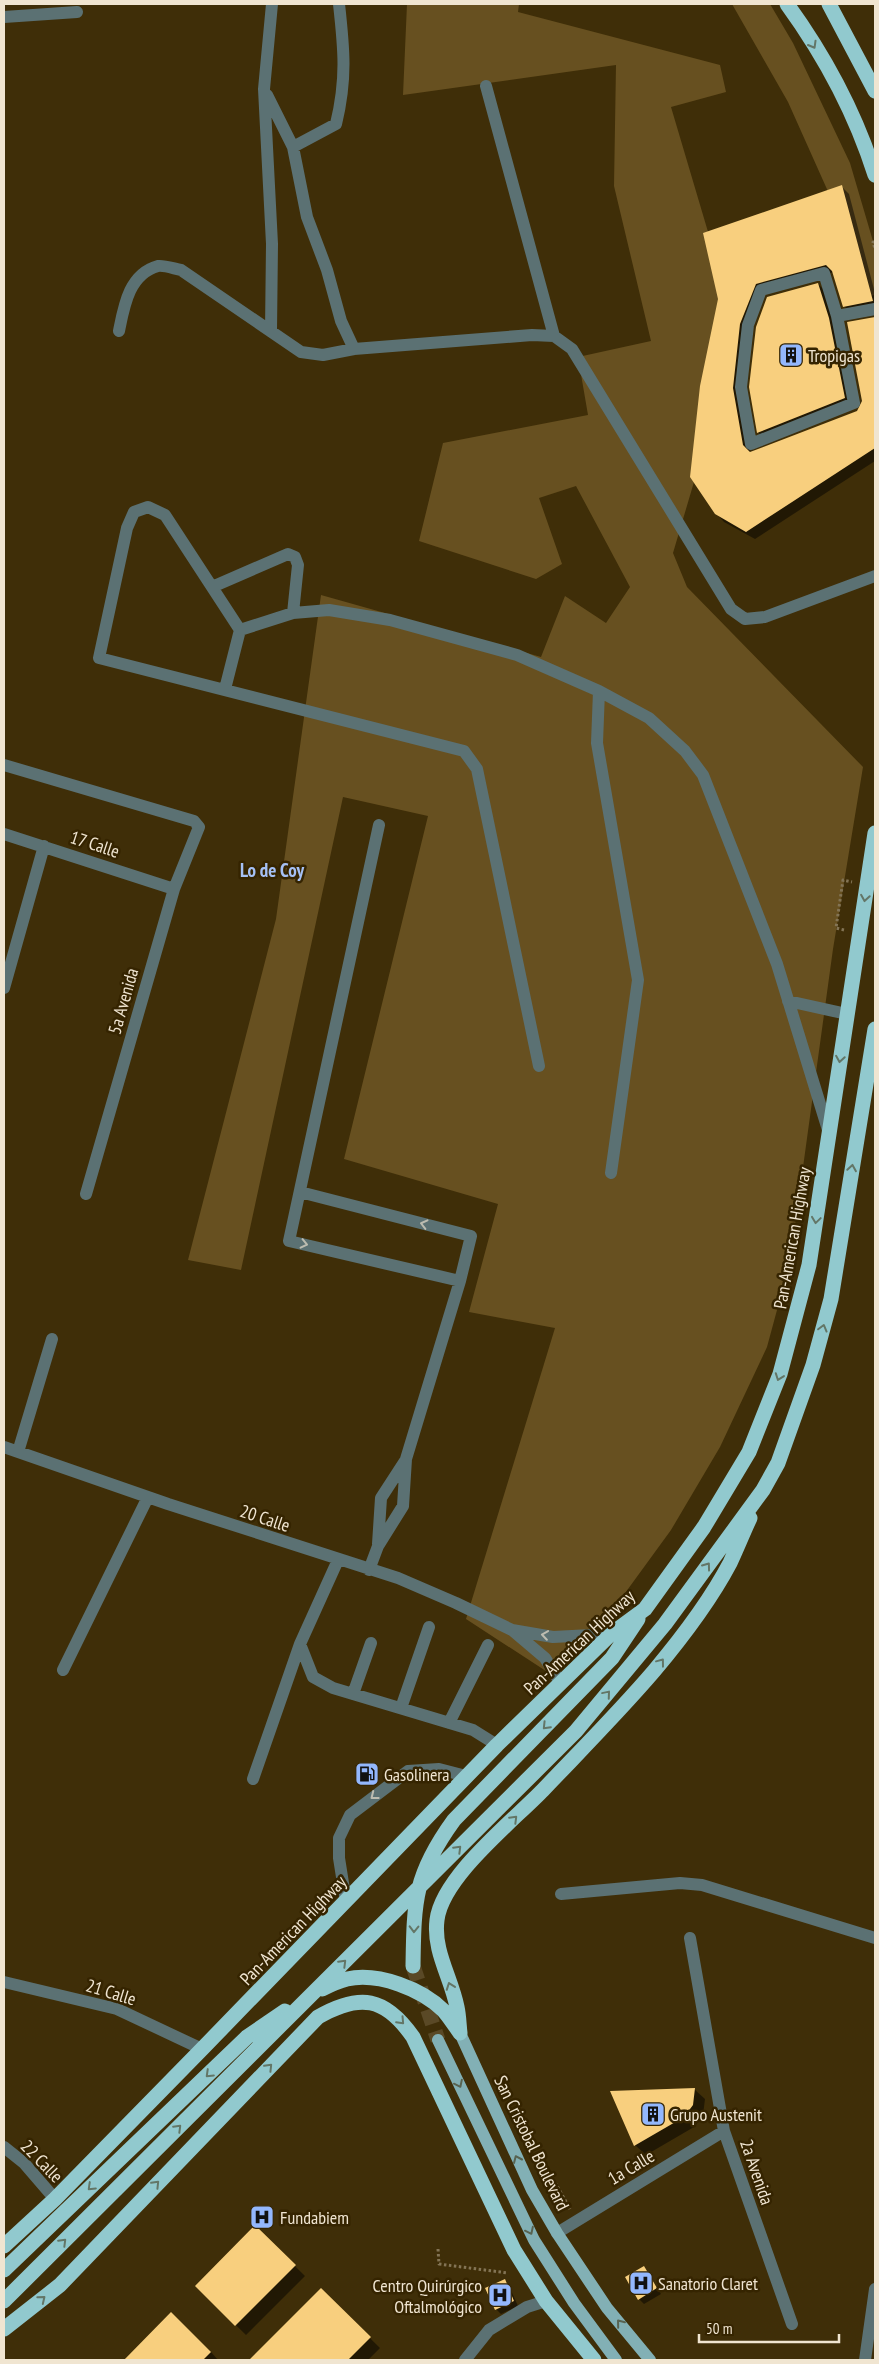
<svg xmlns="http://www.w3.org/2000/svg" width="879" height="2364" font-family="'PT Sans Narrow',sans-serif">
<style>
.green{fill:#675020}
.shadow{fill:#0007}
.building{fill:#f8cf7e}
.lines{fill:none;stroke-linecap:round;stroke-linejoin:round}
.highway-tunnel{stroke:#5a4926;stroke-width:15;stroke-dasharray:15 8;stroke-linecap:butt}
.path{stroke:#837455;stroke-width:3;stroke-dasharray:2.5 2.5;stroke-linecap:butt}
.minor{stroke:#5b7173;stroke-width:12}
.major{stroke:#82b0b5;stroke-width:12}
.highway{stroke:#91c9ce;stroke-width:15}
.oneway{stroke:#637667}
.oneway2{stroke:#bcbcb0}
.oneway3{stroke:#586351}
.labels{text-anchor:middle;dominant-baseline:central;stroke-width:5;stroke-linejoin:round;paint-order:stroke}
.poi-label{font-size:18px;fill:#f0e5d1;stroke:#352400;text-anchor:start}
.street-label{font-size:18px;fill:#f0e5d1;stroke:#352400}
.neighbourhood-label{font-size:19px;font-weight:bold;fill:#a5c0f4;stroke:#352400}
</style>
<rect width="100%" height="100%" fill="#3f2e08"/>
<path class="green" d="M 407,4 L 519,4 L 518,12 L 720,65 L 726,92 L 671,107 L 738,333 L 673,553 L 687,587 L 863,767 L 833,949 L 790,1262 L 767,1347 L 720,1447 L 671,1530 L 612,1611 L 552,1675 L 466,1619 L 555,1328 L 469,1312 L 498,1204 L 344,1159 L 428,816 L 343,797 L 241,1270 L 188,1260 L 276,919 L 321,595 L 541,657 L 565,596 L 606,623 L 630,587 L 576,486 L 539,498 L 562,564 L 536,579 L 419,541 L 443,443 L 588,415 L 578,357 L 651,341 L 614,186 L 616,65 L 403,95 Z
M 732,4 L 770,4 L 793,43 L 850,163 L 875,248 L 875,295 L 863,297 L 843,225 L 788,102 Z"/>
<path class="shadow" d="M 841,186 L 849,194 L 875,293 L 875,309 L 852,314 L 844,306 L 834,272 L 763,292 L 747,332 L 740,395 L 750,453 L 861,410 L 874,319 L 875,461 L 755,539 L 724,522 L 716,513 L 719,299 Z
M 818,284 L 826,292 L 852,406 L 766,440 L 758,432 Z
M 694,2089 L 705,2099 L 703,2115 L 694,2127 L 646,2155 L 635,2145 Z
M 255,2227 L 305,2276 L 246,2335 L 196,2286 Z
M 644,2268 L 661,2294 L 644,2304 L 639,2299 Z
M 504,2281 L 509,2286 L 518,2306 L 501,2314 L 496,2309 Z
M 321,2290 L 380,2348 L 368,2360 L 250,2360 Z
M 171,2314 L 211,2352 L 218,2360 L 125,2360 Z"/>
<path class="building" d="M 842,185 L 873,301 L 843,307 L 832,271 L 826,265 L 756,284 L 740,324 L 733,388 L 743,445 L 750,452 L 857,411 L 862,401 L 847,322 L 875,317 L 875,448 L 746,532 L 715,514 L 690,477 L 700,386 L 718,299 L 703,233 Z
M 818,283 L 829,318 L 845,398 L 757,433 L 749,387 L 756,327 L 767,297 Z
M 695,2088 L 693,2105 L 684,2117 L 634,2146 L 610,2091 Z
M 255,2225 L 296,2265 L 235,2326 L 195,2286 Z
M 644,2266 L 657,2288 L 638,2300 L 625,2277 Z
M 505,2279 L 514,2301 L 495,2310 L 485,2288 Z
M 321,2288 L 371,2337 L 348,2360 L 249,2360 Z
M 171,2312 L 211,2352 L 203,2360 L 124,2360 Z"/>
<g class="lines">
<path class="highway-tunnel" d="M 413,1966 L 438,2040"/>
<path class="path" d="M 875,242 L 873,242 L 875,249
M 844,930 L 836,928 L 843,880 L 852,882
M 561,2205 L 551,2186 L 556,2184 L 570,2209
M 438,2249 L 439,2264 L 508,2273"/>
<path class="minor" d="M 4,17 L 77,12
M 486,86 L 554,336
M 267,95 L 293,147 L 307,217 L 327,270 L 341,321 L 354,349
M 293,147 L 336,124 C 347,79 344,49 339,4
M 824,273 L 837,316 L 854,403 L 751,444 L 741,387 L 748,325 L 761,290 Z
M 837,316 L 875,309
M 119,331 C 124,306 129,274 158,266 C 164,265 175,269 181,270 L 301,352 L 323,355 L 354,349 L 532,335 L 554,336 L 572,349 L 731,609 L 745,619 L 765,617 L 875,576
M 271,331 L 272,244 L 264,89 L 272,4
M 212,587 L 288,554 L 295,557 L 298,565 L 293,613
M 240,630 L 293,613 L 329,610 L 390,620 L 517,655 L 599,691 L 649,718 L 685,751 L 703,775 L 777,964 L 828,1130
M 225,689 L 240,630 L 165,515 L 148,507 L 134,512 L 127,528 L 99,658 L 464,751 L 477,769 L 539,1066
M 599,691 L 597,743 L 638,980 L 611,1173
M 4,765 L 194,821 L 199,827 L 174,889 L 86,1194
M 379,825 L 289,1241 L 460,1281
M 4,834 L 174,889
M 4,988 L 44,846
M 788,1001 L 847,1014
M 300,1192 L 471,1236 L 460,1281 L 406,1459 L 403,1506 L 378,1546 L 369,1570
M 4,1447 L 168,1504 L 398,1578 L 456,1603 L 512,1630 L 545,1658 L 560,1682
M 18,1452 L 52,1339
M 378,1544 L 381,1498 L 405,1461
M 338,1560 L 300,1644 L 313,1677 L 333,1688 L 473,1730 L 497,1745
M 512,1630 L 553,1637 L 611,1634
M 63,1670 L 148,1497
M 353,1694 L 371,1643
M 401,1708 L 429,1627
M 449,1723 L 488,1645
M 253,1779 L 300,1644
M 561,1894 L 680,1883 L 702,1885 L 875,1938
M 346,1902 L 339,1858 L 339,1838 L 350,1815 L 408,1771 L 439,1769 L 466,1776
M 690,1938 L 724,2131 L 792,2324
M 4,1982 L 117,2009 L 202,2049
M 4,2147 L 24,2163 L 55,2199
M 557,2233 L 724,2131
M 465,2360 L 489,2330 L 527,2307 L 546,2301
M 865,2360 L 875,2289"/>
<path class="major" d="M 460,2033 L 532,2190 L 557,2233 L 607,2308 L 650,2360
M 438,2040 L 534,2240 L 574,2303 L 616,2360"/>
<path class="highway" d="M 787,4 C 824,55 856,115 875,175
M 829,4 L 875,91
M 413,1966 C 414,1901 414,1875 454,1820 L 612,1658 L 638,1619
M 322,1989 C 330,1985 339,1981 347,1979 C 378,1972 422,1989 444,2011 C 450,2018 455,2026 460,2033
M 460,2033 C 459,2025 459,2016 457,2007 C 451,1977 433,1951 437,1920 C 442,1877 513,1821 543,1790 C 580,1751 619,1712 654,1671 C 680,1640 711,1599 730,1563 C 737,1548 743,1533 750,1518
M 4,2246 L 55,2199 L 202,2049 L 497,1745 L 611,1634 L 645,1609 L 704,1527 L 749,1452 L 780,1374 L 809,1265 L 875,833
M 4,2270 L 247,2037 L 285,2011
M 4,2301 L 576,1731 L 665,1624 L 763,1490 L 778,1463 L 813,1365 L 831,1299 L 875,1029
M 4,2329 L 60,2285 L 318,2017 C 360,1993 385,1997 413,2037 L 514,2250 L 546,2301 L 594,2360"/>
</g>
<defs><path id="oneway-chevron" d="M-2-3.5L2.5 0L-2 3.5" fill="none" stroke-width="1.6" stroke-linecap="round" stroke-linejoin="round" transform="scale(1.25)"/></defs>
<g class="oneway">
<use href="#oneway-chevron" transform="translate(813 45) rotate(60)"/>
<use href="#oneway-chevron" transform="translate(865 898) rotate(99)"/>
<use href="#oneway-chevron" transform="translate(840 1059) rotate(99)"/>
<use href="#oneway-chevron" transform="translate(852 1168) rotate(-81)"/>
<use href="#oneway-chevron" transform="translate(816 1220) rotate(98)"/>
<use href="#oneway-chevron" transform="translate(823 1328) rotate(-75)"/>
<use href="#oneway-chevron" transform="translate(779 1377) rotate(110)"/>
<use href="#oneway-chevron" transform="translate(707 1566) rotate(-54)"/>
<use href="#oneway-chevron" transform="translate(661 1662) rotate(-53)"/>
<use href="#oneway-chevron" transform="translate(607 1694) rotate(-50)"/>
<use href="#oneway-chevron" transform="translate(546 1726) rotate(134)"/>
<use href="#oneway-chevron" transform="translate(514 1819) rotate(-45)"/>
<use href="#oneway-chevron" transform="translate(458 1849) rotate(-45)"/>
<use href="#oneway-chevron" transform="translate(414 1929) rotate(91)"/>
<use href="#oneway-chevron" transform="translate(343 1963) rotate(-45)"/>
<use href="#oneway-chevron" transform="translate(450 1986) rotate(-110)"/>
<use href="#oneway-chevron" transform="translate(401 2021) rotate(47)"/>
<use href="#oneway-chevron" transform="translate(269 2067) rotate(-46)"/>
<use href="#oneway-chevron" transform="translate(209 2074) rotate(136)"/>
<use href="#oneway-chevron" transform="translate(178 2128) rotate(-45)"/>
<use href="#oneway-chevron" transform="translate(156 2184) rotate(-46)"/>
<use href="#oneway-chevron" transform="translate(91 2187) rotate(136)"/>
<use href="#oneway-chevron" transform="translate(63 2242) rotate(-45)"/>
<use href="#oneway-chevron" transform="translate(42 2299) rotate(-39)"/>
</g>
<g class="oneway2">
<use href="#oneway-chevron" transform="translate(424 1224) rotate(-166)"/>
<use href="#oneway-chevron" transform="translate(304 1244) rotate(13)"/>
<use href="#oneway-chevron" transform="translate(545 1635) rotate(-172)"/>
<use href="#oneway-chevron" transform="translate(374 1796) rotate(142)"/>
</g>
<g class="oneway3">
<use href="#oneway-chevron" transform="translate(459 2084) rotate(64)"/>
<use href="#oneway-chevron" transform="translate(517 2159) rotate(-114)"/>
<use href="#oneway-chevron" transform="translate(530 2231) rotate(64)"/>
<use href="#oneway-chevron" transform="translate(620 2323) rotate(-129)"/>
</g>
<defs>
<g id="building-square" transform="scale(1.25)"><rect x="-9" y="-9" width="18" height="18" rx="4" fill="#93b7fd" stroke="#352400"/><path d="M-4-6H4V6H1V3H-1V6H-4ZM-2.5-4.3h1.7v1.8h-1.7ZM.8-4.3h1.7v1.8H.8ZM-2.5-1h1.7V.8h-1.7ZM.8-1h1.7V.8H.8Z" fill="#111"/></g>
<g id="fuel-square" transform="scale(1.25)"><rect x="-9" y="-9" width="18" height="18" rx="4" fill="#93b7fd" stroke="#352400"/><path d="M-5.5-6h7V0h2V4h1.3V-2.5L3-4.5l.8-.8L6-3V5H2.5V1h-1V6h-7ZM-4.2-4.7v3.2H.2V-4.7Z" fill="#111"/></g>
<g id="hospital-square" transform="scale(1.25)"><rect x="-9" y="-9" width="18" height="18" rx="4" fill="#93b7fd" stroke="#352400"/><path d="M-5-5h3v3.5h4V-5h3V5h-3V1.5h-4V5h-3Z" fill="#111"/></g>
</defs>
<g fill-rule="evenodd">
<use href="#building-square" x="791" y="355"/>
<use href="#fuel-square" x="367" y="1774"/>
<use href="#building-square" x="653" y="2114"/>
<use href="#hospital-square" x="262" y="2217"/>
<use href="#hospital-square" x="641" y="2283"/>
<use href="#hospital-square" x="500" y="2295"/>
</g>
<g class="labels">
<g class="poi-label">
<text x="808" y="355">Tropigas</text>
<text x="384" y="1774">Gasolinera</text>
<text x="670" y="2114">Grupo Austenit</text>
<text x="280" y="2217">Fundabiem</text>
<text x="658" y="2283">Sanatorio Claret</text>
<text x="482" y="2285" text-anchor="end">Centro Quirúrgico<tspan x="482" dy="21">Oftalmológico</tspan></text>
</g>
<g class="street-label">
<text transform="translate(95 844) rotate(18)">17 Calle</text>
<text transform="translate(123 1001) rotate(-74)">5a Avenida</text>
<text transform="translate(792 1238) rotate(-80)">Pan-American Highway</text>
<text transform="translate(265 1518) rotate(18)">20 Calle</text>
<text transform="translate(579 1642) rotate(-43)">Pan-American Highway</text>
<text transform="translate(293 1930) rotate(-46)">Pan-American Highway</text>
<text transform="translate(111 1992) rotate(17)">21 Calle</text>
<text transform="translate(532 2143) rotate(64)">San Cristobal Boulevard</text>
<text transform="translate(42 2161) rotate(46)">22 Calle</text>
<text transform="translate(631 2167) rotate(-31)">1a Calle</text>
<text transform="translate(757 2172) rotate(71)">2a Avenida</text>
</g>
<g class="neighbourhood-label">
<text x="272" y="870">Lo de Coy</text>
</g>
</g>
<rect width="879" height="2364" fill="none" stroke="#f0e5d1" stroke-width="10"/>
<path d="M699 2334v8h140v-8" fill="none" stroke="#f0e5d1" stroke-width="2.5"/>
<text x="706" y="2334" font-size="15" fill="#f0e5d1" stroke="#352400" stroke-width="4" paint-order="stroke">50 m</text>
</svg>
